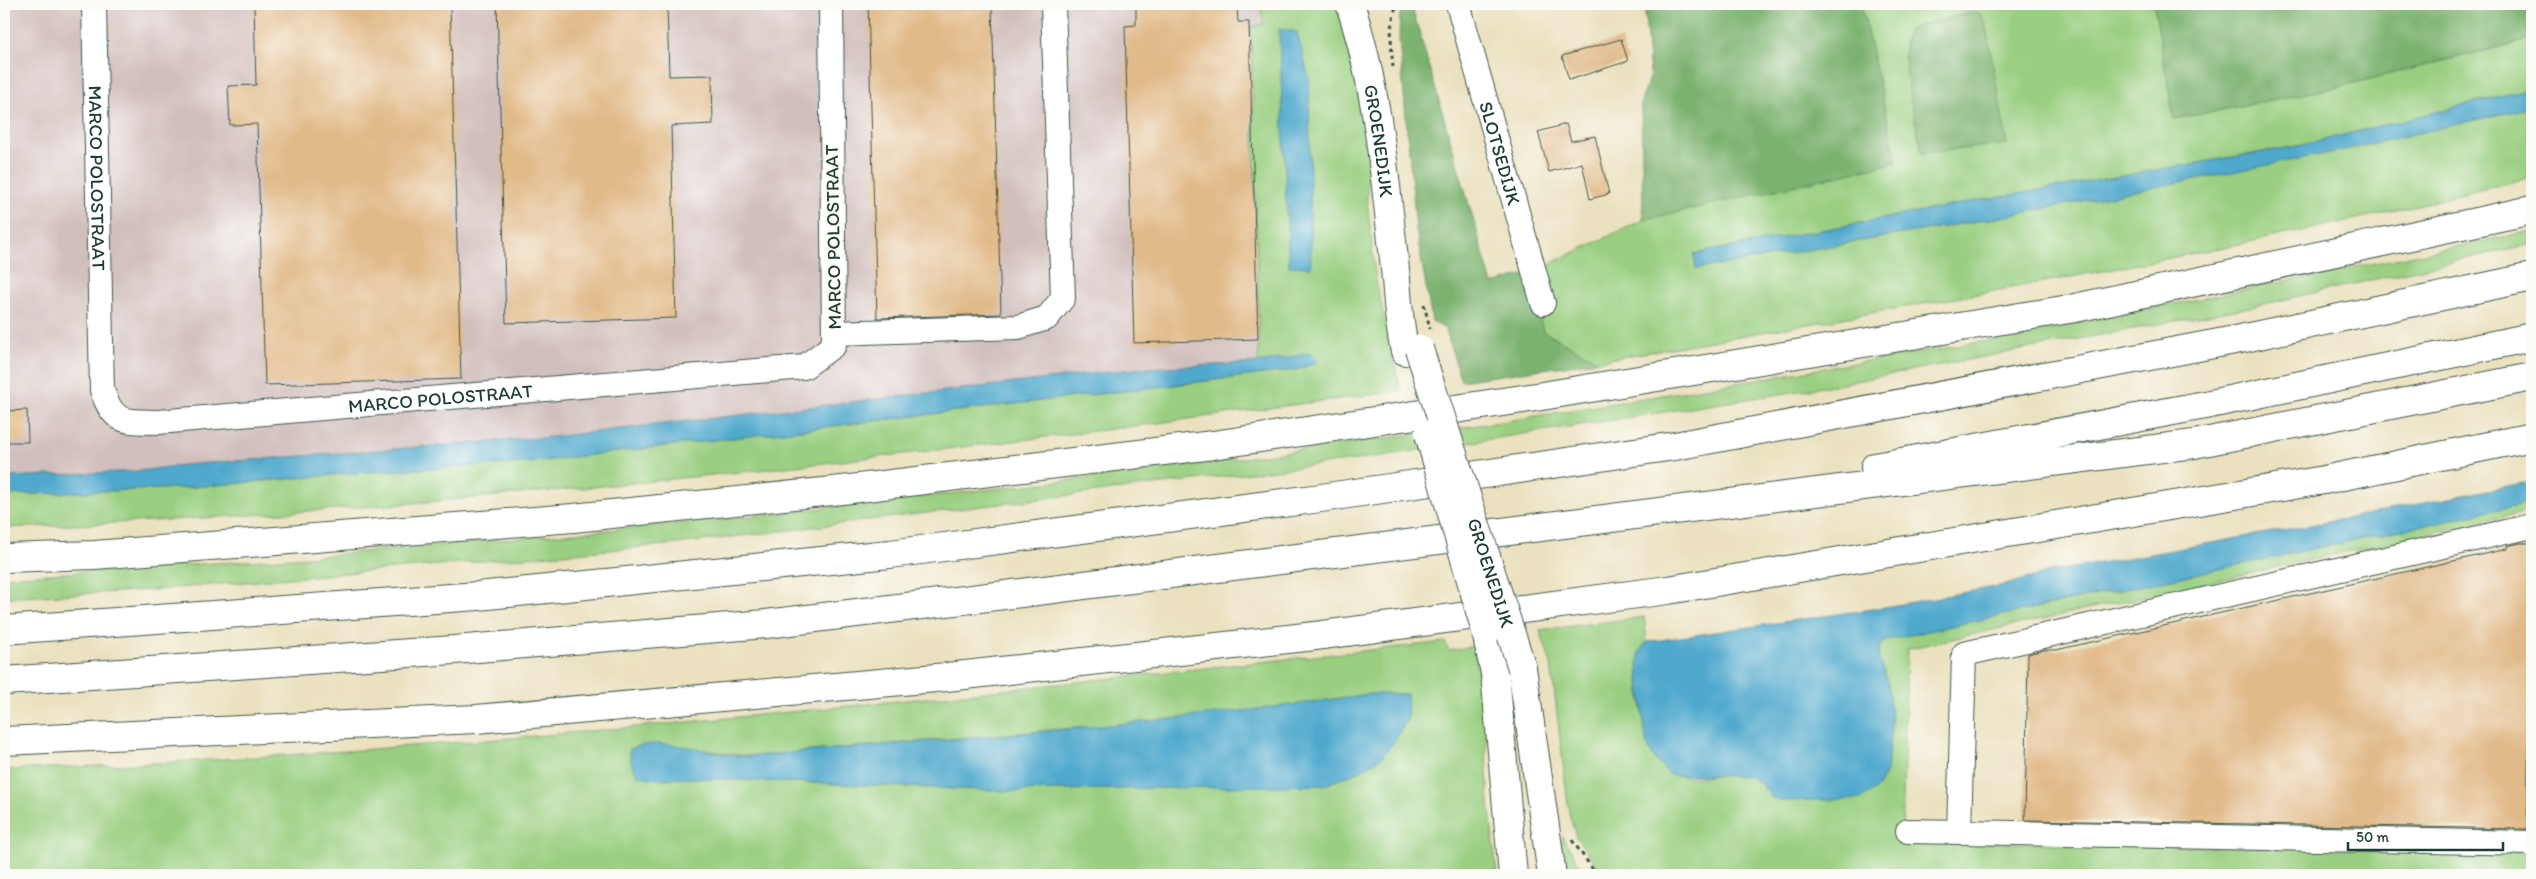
<svg xmlns="http://www.w3.org/2000/svg" width="2536" height="879" font-family="Itim,sans-serif">
<style>
.industrial{fill:#d1bfbe}
.green{fill:#9acf81;stroke:#5c865a;fill-rule:evenodd}
.forest{fill:#7bb26f;stroke:#4d7852}
.water{fill:#4fa9cd;stroke:#377380}
.building{fill:#e1ba89}
.lines{fill:none;stroke-linecap:round;stroke-linejoin:round}
.minor-casing{stroke:#3e5649;stroke-width:26}
.major-casing{stroke:#3e5649;stroke-width:30}
.highway-casing{stroke:#3e5649;stroke-width:30}
.path{stroke:#3e5649;stroke-width:3;stroke-dasharray:4 4;stroke-linecap:butt}
.minor{stroke:#fff;stroke-width:24}
.major{stroke:#fff;stroke-width:28}
.highway{stroke:#fff;stroke-width:28}
.major-bridge-casing{stroke:#3e5649;stroke-width:30;stroke-linecap:butt}
.major-bridge{stroke:#fff;stroke-width:28}
.labels{text-anchor:middle;dominant-baseline:central;stroke-width:4;stroke-linejoin:round;paint-order:stroke}
.street-label{font-size:19px;fill:#1f3d34;stroke:#fdfcf7}
</style>
<rect width="100%" height="100%" fill="#fdfcf7"/>
<filter id="ink" filterUnits="userSpaceOnUse"><feTurbulence type="fractalNoise" baseFrequency=".02" numOctaves="2"/><feDisplacementMap in="SourceGraphic" scale="10" xChannelSelector="R" yChannelSelector="G"/><feConvolveMatrix kernelMatrix="1 2 1 2 8 2 1 2 1" color-interpolation-filters="sRGB"/></filter>
<filter id="wash" filterUnits="userSpaceOnUse"><feTurbulence type="fractalNoise" baseFrequency=".0096" numOctaves="4" result="noise"/><feDisplacementMap in="SourceGraphic" scale="20" xChannelSelector="R" yChannelSelector="G"/><feGaussianBlur stdDeviation="1.12" result="paint"/><feColorMatrix in="noise" values="0 0 0 0 0 0 0 0 0 0 0 0 0 0 0 0 0 1.4 0 .05"/><feComposite in="paint" operator="in"/></filter>
<g filter="url(#wash)">
<rect width="100%" height="100%" fill="#ebe1bf"/>
<path class="industrial" d="M 4,4 L 1260,4 L 1283,366 L 596,444 L 4,485 Z"/>
<path class="green" d="M 1260,4 L 1339,4 L 1352,41 L 1368,166 L 1367,201 L 1376,281 L 1401,391 C 1277,406 1154,425 1030,439 C 689,480 347,515 4,528 L 4,495 L 182,488 L 366,472 L 525,463 L 1224,379 L 1296,370 L 1316,362 L 1312,354 L 1258,363 L 1259,339 L 1251,27 L 1263,24 ZM 1297,32 L 1309,80 L 1310,267 L 1289,265 L 1280,49 Z
M 1861,4 L 2154,4 L 2174,119 L 2333,88 L 2532,39 L 2532,88 L 2303,145 L 1976,201 L 1694,254 L 1697,269 L 2001,217 L 2339,151 L 2532,107 L 2532,177 C 2225,256 1911,305 1598,361 L 1543,331 L 1528,274 L 1643,220 L 1781,188 L 1866,23 ZM 1971,13 L 1980,14 L 1922,152 L 1905,60 L 1904,41 L 1919,25 Z
M 2532,231 L 2532,244 L 2251,307 L 1812,389 L 1356,460 L 676,544 L 154,590 L 4,598 L 4,577 L 308,557 L 717,520 L 1142,472 L 1500,422 L 2017,336 Z
M 2532,502 L 2532,511 L 1907,649 L 1902,841 L 2532,852 L 2532,875 L 1604,875 L 1576,837 L 1569,813 L 1551,664 L 1540,630 L 1644,617 L 1647,642 C 1645,645 1641,648 1640,651 C 1634,664 1645,749 1655,759 C 1659,765 1674,774 1681,776 C 1705,783 1748,762 1764,788 L 1887,770 L 1891,722 L 1888,683 L 1878,657 L 1879,648 L 1886,640 Z
M 1445,642 L 1449,651 L 1474,646 L 1487,734 L 1486,754 L 1489,803 L 1497,875 L 4,875 L 4,770 C 486,752 965,693 1445,642 ZM 1370,694 L 1407,694 L 1358,772 L 1324,785 L 1007,791 L 692,778 L 656,779 L 654,744 L 751,756 L 1214,716 Z
M 1562,836 L 1585,874 L 1585,875 L 1562,875 L 1559,857 Z"/>
<path class="forest" d="M 1406,4 L 1411,4 L 1492,284 L 1528,274 L 1543,331 L 1598,361 L 1461,381 L 1445,329 L 1432,321 L 1416,229 L 1399,40 L 1400,15 Z
M 1644,4 L 1861,4 L 1897,162 L 1643,220 L 1641,102 L 1650,74 Z
M 2154,4 L 2532,4 L 2532,39 L 2333,88 L 2174,119 Z
M 1971,13 L 1980,14 L 1985,21 L 2007,144 L 1922,153 C 1916,122 1898,59 1908,31 L 1919,25 Z"/>
<path class="water" d="M 1279,29 L 1297,32 L 1309,79 L 1311,267 L 1289,266 Z
M 2532,88 L 2532,107 L 2339,151 L 2001,217 L 1696,269 L 1694,254 L 1976,201 L 2303,145 Z
M 1312,353 L 1317,362 L 1296,370 L 525,463 L 366,472 L 182,488 L 4,495 L 4,477 L 139,471 L 182,465 L 551,437 L 1142,368 L 1258,363 Z
M 2532,481 L 2532,502 L 1886,640 L 1879,648 L 1878,657 L 1888,683 L 1891,722 L 1887,770 L 1878,787 L 1861,799 L 1782,801 L 1771,797 L 1760,782 L 1748,776 L 1670,775 L 1655,760 L 1646,742 L 1638,664 L 1640,651 L 1647,642 L 1885,607 L 2005,585 L 2050,572 L 2360,516 Z
M 1370,694 L 1407,694 L 1408,718 L 1395,740 L 1381,758 L 1358,772 L 1324,785 L 1007,791 L 692,778 L 656,779 L 637,775 L 632,766 L 629,750 C 664,732 717,759 755,756 C 960,738 1166,724 1370,694 Z"/>
<g id="blocks">
<path class="building" d="M 254,4 L 450,4 L 461,379 L 265,385 L 257,124 L 230,125 L 228,86 L 256,85 Z
M 497,4 L 667,4 L 669,76 L 712,75 L 713,124 L 671,126 L 676,318 L 506,323 Z
M 868,4 L 992,4 L 1001,314 L 877,318 Z
M 1136,4 L 1237,4 L 1238,22 L 1249,22 L 1258,339 L 1134,343 L 1125,26 L 1136,25 Z
M 1621,39 L 1628,61 L 1569,80 L 1562,56 Z
M 1566,124 L 1571,141 L 1595,136 L 1609,194 L 1590,199 L 1582,163 L 1549,172 L 1538,132 Z
M 27,410 L 28,442 L 4,442 L 4,411 Z
M 2520,543 L 2532,543 L 2527,829 L 2025,820 L 2028,654 L 2044,650 L 2056,650 L 2507,549 L 2507,546 Z"/>
</g>
</g>
<g filter="url(#ink)">
<use href="#blocks" fill-opacity="0" stroke="#3e5649" stroke-width="1"/>
<g class="lines">
<g class="minor-casing">
<g id="minor">
<path id="s1" d="M 94,4 L 102,390 C 114,425 124,421 158,422 L 804,367 L 834,345 L 831,4"/>
<path id="s2" d="M 1458,4 L 1543,303"/>
<path d="M 834,333 L 1018,327 L 1047,318 L 1063,298 L 1053,4"/>
<path d="M 1908,831 L 2532,843"/>
<path d="M 1959,832 L 1964,654 L 2532,526"/>
</g>
</g>
<g class="major-casing">
<g id="major">
<path id="s3" d="M 1350,4 C 1379,93 1386,186 1396,279 C 1398,304 1399,325 1405,351"/>
<path d="M 1486,632 L 1495,673 L 1513,875"/>
<path d="M 1522,668 L 1552,875"/>
</g>
</g>
<g class="highway-casing">
<path id="highway" d="M 1875,467 L 2205,405 L 2532,337
M 4,558 L 94,555 L 573,518 L 842,490 L 1213,445 L 1536,397 L 2075,308 L 2532,210
M 4,630 L 478,596 L 890,554 L 1321,498 L 1675,446 L 2240,339 L 2532,277
M 4,681 L 454,650 L 766,624 L 1029,592 L 2194,444 L 2532,377
M 4,741 L 476,719 L 947,677 L 1315,636 L 1668,590 L 2324,480 L 2532,437"/>
</g>
<path class="path" d="M 1393,67 C 1391,44 1389,25 1397,4
M 1424,304 L 1430,329
M 1572,840 L 1597,875"/>
<use href="#minor" class="minor"/>
<use href="#major" class="major"/>
<use href="#highway" class="highway"/>
<g class="major-bridge-casing">
<g id="major-bridge">
<path id="s4" d="M 1419,349 L 1522,668"/>
<path d="M 1429,434 L 1486,632"/>
</g>
</g>
<use href="#major-bridge" class="major-bridge"/>
</g>
</g>
<g class="labels">
<g class="street-label">
<text stroke="none"><textPath href="#s3" startOffset="140">GROENEDIJK</textPath></text>
<text stroke="none"><textPath href="#s2" startOffset="155">SLOTSEDIJK</textPath></text>
<text stroke="none"><textPath href="#s1" startOffset="174">MARCO POLOSTRAAT</textPath></text>
<text transform="translate(833 237) rotate(-91)">MARCO POLOSTRAAT</text>
<text stroke="none"><textPath href="#s1" startOffset="742">MARCO POLOSTRAAT</textPath></text>
<text stroke="none"><textPath href="#s4" startOffset="235">GROENEDIJK</textPath></text>
</g>
</g>
<rect width="2536" height="879" fill="none" stroke="#fdfcf7" stroke-width="20"/>
<path d="M2348 842v8h155v-8" fill="none" stroke="#1f3d34" stroke-width="2.5"/>
<text x="2356" y="842" font-size="15" fill="#1f3d34" stroke="#fdfcf7" stroke-width="4" paint-order="stroke">50 m</text>
</svg>
